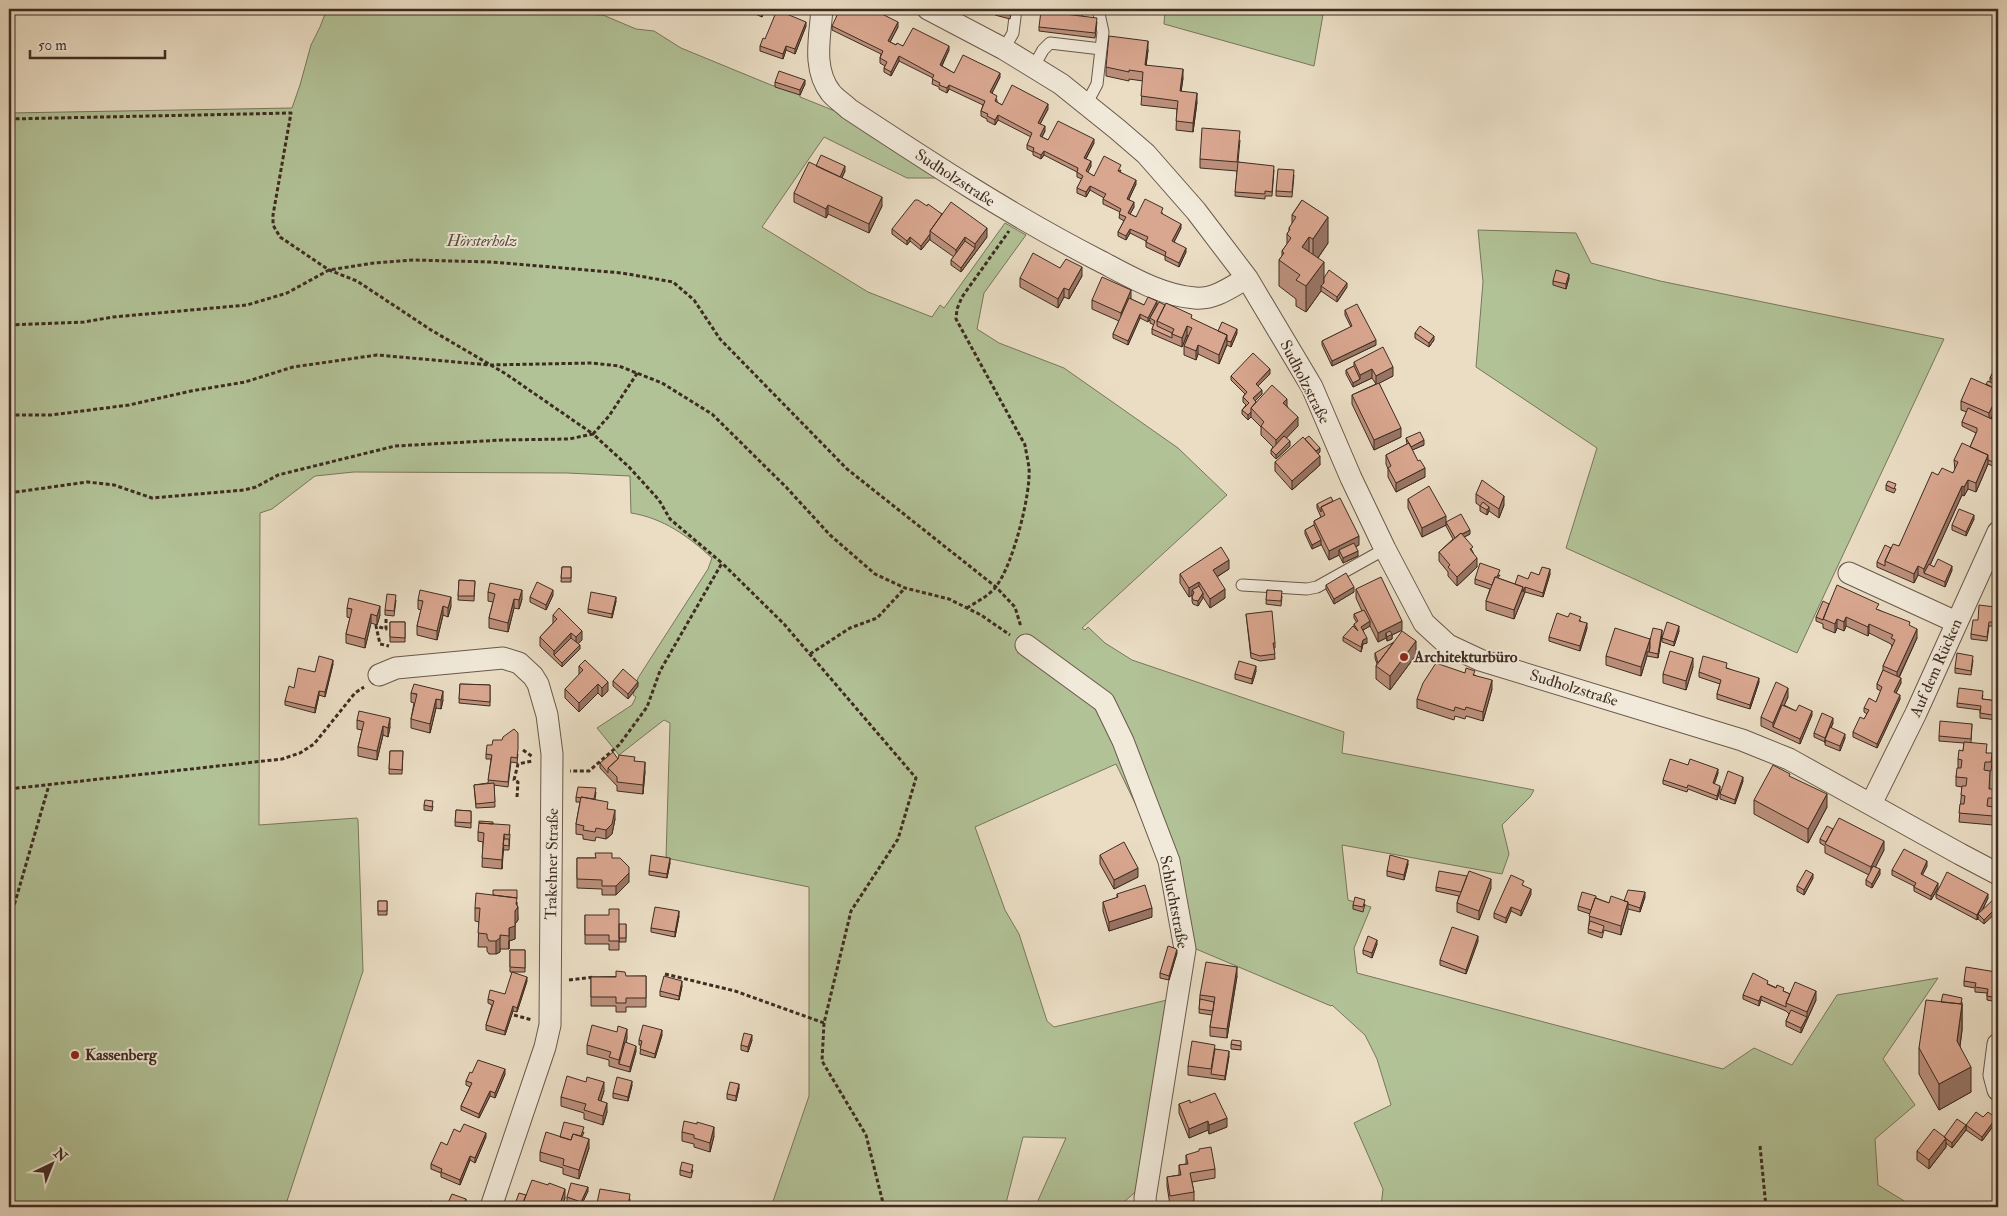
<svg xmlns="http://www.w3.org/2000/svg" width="2007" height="1216" font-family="'IM FELL Double Pica',serif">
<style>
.green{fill:#b2c297;stroke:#78775c}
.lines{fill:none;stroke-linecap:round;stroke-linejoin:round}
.service-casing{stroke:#6a584a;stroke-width:13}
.minor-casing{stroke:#6a584a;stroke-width:23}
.path{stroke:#3f2c21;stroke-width:3;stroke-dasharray:4 2.5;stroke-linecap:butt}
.service{stroke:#f1e9d9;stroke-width:11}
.minor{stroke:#f1e9d9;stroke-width:21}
.wall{fill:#bb8f7b;stroke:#3f2c21}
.shaded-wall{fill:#987464;stroke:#3f2c21}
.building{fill:#d9a68f;stroke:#3f2c21}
.poi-dot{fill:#8f2418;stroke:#f1e9d9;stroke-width:2}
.labels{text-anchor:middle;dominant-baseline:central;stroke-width:4;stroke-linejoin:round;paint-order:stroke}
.street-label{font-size:16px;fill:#3f2c21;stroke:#f1e9d9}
.park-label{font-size:16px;font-style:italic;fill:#564a39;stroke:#f1e9d9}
.poi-label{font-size:16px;font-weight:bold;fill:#3f2c21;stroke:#f1e9d9;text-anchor:start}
</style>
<rect width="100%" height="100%" fill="#eaddc4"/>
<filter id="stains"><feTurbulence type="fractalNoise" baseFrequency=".004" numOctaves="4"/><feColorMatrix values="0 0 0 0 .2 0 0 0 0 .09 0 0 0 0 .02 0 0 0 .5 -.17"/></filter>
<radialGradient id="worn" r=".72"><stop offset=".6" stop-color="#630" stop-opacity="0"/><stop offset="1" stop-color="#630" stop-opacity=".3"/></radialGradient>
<path class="green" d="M 327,9 L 467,9 L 603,15 L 636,29 L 654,31 L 681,48 L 771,85 L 800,94 L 800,97 L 840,113 L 939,178 L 907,178 L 824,137 L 762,227 L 868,292 L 932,317 L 940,305 L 944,308 L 1005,223 L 1026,235 L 984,293 L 977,329 L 999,343 L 1064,368 L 1178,448 L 1227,495 L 1082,628 L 1085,630 L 1088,627 L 1105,643 L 1132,660 L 1344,732 L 1342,753 L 1534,790 L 1530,797 L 1502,825 L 1509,854 L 1502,874 L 1342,845 L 1348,900 L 1371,907 L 1354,948 L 1357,973 L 1723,1069 L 1754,1048 L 1792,1065 L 1837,995 L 1938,978 L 1883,1059 L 1915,1105 L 1875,1139 L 1878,1185 L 1914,1207 L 1381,1207 L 1383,1189 L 1354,1123 L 1391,1105 L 1377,1059 L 1365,1035 L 1332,1005 L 1331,1006 L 1196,949 L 1174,883 L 1116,764 L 975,827 L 1005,910 L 1019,934 L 1047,1021 L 1054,1027 L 1167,1000 L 1140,1188 L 1118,1207 L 1037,1207 L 1036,1205 L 1066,1138 L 1023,1137 L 1005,1207 L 771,1207 L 809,1096 L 809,887 L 666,858 L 670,723 L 664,720 L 619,755 L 597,728 L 632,705 L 636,697 L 633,695 L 638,678 L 708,569 L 712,558 C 688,536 663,518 631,513 L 630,476 L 567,473 L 354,472 L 315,476 L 272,509 L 260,513 L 259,825 L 357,818 L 358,820 L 363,971 L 285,1207 L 9,1207 L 9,113 L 292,108 L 300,85 L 311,45 L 320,27 Z
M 1165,9 L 1324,9 L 1314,66 L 1164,24 Z
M 1478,230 L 1576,233 L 1591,263 L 1660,281 L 1944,339 L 1797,653 L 1566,548 L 1597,448 L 1476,367 L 1483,282 Z"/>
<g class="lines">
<g class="service-casing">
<path id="service" d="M 1004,49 L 1013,33 L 1016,9
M 1034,66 L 1043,50 L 1050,43 L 1101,49
M 1087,103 L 1097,84 L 1103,32 L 1098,9
M 1242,585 L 1307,589 L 1317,587 L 1385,549"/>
</g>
<g class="minor-casing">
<path id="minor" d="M 822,9 C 820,37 812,69 831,93 C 836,99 844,104 849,109 C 931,163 1012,216 1100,261 C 1129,276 1162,296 1195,298 C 1214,300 1231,287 1247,278
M 928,9 L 1004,49 L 1061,84 L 1117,129 L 1146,154 L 1196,211 L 1247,278 L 1312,387 L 1351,478 L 1385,549 L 1424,623 L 1448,645 L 1480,660 L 1742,740 L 1789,759 L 1960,854 L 1998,874
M 1849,573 L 1956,622
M 1026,645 L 1104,702 L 1123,741 L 1169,861 L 1185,949 L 1145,1198 L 1146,1207
M 379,675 L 396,668 L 503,658 L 519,663 L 533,676 L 538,684 L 547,715 L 552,754 L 550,1025 L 545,1047 L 491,1207
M 1871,804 L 1916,713 L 1998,532
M 1998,1044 L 1994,1075 L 1998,1090"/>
</g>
<path class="path" d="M 9,119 L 291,113 L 273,215 L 273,225 L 280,237 L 329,270 L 357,281 L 431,330 L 506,374 L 593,434 L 609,416 L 638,372
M 9,325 L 84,322 L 113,317 L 247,305 L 287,293 L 329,270 L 374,263 L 414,260 L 492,262 L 622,273 L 673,282 L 694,300 L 720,339 L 847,469 L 996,587 L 1015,607 L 1021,627
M 9,415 L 51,415 L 129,405 L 191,391 L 245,382 L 293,367 L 377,355 L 490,365 L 592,363 L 619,366 L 662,383 L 712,414 L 786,487 L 830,535 L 875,574 L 905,588 L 949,599 L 981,615 L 1010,635
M 9,493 L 87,482 L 114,485 L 152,498 L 244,490 L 256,487 L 278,475 L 395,446 L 503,440 L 569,439 L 593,434 L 629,467 L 659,500 L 670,519 L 722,563 L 660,671 L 647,707 L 619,745 L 589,771 L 570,771
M 967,608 C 976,602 991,595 997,585 C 1013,564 1031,494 1029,468 C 1028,460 1026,452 1025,445 L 956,319 L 957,309 L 962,297 L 1009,231
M 386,619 L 386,629 L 376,626 L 380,644 L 389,646
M 810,654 L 850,628 L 877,618 L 905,588
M 523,750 L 533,757
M 9,789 L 282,759 L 300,753 L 314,744 L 355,693 L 364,687
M 517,797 L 518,782 L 514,780 L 518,764 L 532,761
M 9,923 L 49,785
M 665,974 L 735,991 L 824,1023 L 851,911 L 898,839 L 916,778 L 784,624 L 722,563
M 569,980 L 595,977
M 514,1015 L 532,1020
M 824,1023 L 822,1061 L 866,1135 L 884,1207
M 1760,1146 L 1766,1207"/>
<use href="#service" class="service"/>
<use href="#minor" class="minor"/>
</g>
<path class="wall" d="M 744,9 L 765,9 L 762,17 Z
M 996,9 L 1012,9 L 1010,19 L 995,15 Z
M 1051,9 L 1083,9 L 1082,16 L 1097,22 L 1095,38 L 1039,31 L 1039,27 L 1051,12 Z
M 806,26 L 795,54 L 786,50 L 783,59 L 760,51 L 760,46 L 765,39 Z
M 832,26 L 898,27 L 890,42 L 896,45 L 949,50 L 942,66 L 954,73 L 1000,77 L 992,93 L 997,100 L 997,102 L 1002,105 L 1048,109 L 1040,124 L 1045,131 L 1042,137 L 1048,140 L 1094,143 L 1086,159 L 1091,166 L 1087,172 L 1094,176 L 1121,170 L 1120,172 L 1136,184 L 1129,199 L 1134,207 L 1130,214 L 1136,217 L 1163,213 L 1162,214 L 1181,228 L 1174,242 L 1186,252 L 1179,267 L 1165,260 L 1165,256 L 1146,247 L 1146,241 L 1130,233 L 1126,240 L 1118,236 L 1118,232 L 1124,221 L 1119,218 L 1120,212 L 1103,204 L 1103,199 L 1104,198 L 1090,190 L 1086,197 L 1077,193 L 1077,188 L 1082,179 L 1077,177 L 1077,172 L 1044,155 L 1041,159 L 1033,155 L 1033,152 L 1027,149 L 1027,145 L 1031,137 L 998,120 L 995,125 L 987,121 L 987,119 L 981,116 L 981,111 L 983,105 L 949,89 L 947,93 L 939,89 L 939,87 L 932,84 L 933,78 L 899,61 L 891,76 L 884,72 L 884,68 L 885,66 L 880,63 L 880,58 L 881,54 L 832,30 Z
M 1148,50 L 1146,65 L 1183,78 L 1181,91 L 1197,102 L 1193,132 L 1176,130 L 1177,109 L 1141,105 L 1143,81 L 1129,79 L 1129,81 L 1106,76 L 1106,67 Z
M 775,82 L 805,84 L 800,95 L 775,87 Z
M 1240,140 L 1238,162 L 1274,170 L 1272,196 L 1265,196 L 1265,199 L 1235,196 L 1237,171 L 1200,168 L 1200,159 Z
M 816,166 L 845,171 L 842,178 L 882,206 L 869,233 L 828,214 L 826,218 L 794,202 L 794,193 Z
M 1294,175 L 1292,197 L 1276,196 L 1276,191 Z
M 1302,200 L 1328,243 L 1318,258 L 1324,278 L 1347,287 L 1337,302 L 1321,291 L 1306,312 L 1296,306 L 1296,299 L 1279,286 L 1279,260 L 1282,256 L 1282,251 L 1287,244 L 1287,234 L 1289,231 L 1289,228 L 1292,224 L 1292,215 Z
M 927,206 L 942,214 L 987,237 L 961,272 L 951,265 L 951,260 L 954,257 L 930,240 L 930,239 L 921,250 L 910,241 L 907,245 L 892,234 L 892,229 Z
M 1060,268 L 1082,276 L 1069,299 L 1064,297 L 1058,308 L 1020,287 L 1020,278 Z
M 1569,278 L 1566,289 L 1553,285 L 1553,281 Z
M 1131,299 L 1144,305 L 1157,304 L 1218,331 L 1237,333 L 1231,347 L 1227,345 L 1219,364 L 1198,354 L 1196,360 L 1184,355 L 1184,346 L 1188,336 L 1187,335 L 1182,347 L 1152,334 L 1152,329 L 1154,325 L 1150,323 L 1150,320 L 1148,322 L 1140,318 L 1128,345 L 1113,338 L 1113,334 L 1119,321 L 1092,309 L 1092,300 Z
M 1345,310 L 1376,345 L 1332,366 L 1322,345 L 1322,341 L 1351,327 L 1345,315 Z
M 1415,333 L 1434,340 L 1429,347 L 1415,338 Z
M 1354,362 L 1393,376 L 1379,383 L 1401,437 L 1374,450 L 1352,404 L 1352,395 L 1376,384 L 1372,378 L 1353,387 L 1346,374 L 1346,370 L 1354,366 Z
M 1998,362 L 1998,415 L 1997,417 L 1993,414 L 1991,418 L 1998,422 L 1998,455 L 1993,466 L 1988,464 L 1976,492 L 1968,489 L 1964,496 L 1962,495 L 1930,565 L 1934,567 L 1952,570 L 1945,587 L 1918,575 L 1914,583 L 1877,567 L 1877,562 L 1891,548 L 1899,546 L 1938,475 L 1953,473 L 1955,470 L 1954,460 L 1970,447 L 1976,433 L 1962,426 L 1962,422 L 1967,412 L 1961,410 L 1961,401 L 1990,382 L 1990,378 Z
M 1270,374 L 1258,386 L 1262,394 L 1255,401 L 1256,402 L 1287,406 L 1298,426 L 1286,438 L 1290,446 L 1276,459 L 1271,454 L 1271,450 L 1273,447 L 1261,435 L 1261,427 L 1251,417 L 1248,420 L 1242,414 L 1242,410 L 1246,405 L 1243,402 L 1243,397 L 1245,394 L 1231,380 L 1231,376 Z
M 1406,438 L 1424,445 L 1412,450 L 1425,477 L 1396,492 L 1388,477 L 1388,469 L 1386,464 L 1386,455 L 1407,444 Z
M 1320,452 L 1318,454 L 1320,465 L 1292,490 L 1275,471 L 1275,462 Z
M 1886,485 L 1896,489 L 1894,493 L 1886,490 Z
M 1476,494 L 1504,505 L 1499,518 L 1489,511 L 1487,515 L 1480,511 L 1480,506 L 1476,503 Z
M 1408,499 L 1446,525 L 1422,537 L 1408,508 Z
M 1317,504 L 1359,545 L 1355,547 L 1358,556 L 1343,563 L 1339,555 L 1329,560 L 1321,544 L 1312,549 L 1305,534 L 1305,530 L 1314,525 L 1314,521 L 1321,517 L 1317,508 Z
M 1974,519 L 1966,536 L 1952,530 L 1952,525 Z
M 1446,522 L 1470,534 L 1464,537 L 1473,552 L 1477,567 L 1457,586 L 1448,576 L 1448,572 L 1439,561 L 1439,552 L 1453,539 L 1446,526 Z
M 562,567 L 571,567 L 571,582 L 561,582 Z
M 1229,569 L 1217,577 L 1225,598 L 1210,608 L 1203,597 L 1198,606 L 1193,604 L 1192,601 L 1192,595 L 1189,597 L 1180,583 L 1180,574 Z
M 1998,571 L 1998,590 L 1993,590 L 1993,585 Z
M 1550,574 L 1543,597 L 1525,592 L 1514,619 L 1486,610 L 1486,601 L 1490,589 L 1475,584 L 1475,579 L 1500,575 L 1498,578 L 1515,584 L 1539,575 Z
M 459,580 L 475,581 L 474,601 L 458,600 Z
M 1326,585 L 1354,592 L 1334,604 L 1326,589 Z
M 1356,589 L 1402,630 L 1392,635 L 1392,639 L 1387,641 L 1386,638 L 1378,642 L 1370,626 L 1363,630 L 1367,643 L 1363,644 L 1361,652 L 1343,641 L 1343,637 L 1354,627 L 1354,624 L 1357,623 L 1354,618 L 1354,614 L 1362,611 L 1356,598 Z
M 1267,590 L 1282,596 L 1281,606 L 1266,604 Z
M 488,592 L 522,599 L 519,609 L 514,608 L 508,632 L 489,628 L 489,618 L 493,602 L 488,601 Z
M 553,595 L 546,610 L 530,602 L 530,597 Z
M 396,600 L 394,616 L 385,615 L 385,610 Z
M 418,600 L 451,606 L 448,617 L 443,615 L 437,640 L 417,635 L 417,626 L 421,610 L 418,609 Z
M 616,601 L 612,618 L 588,613 L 588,609 Z
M 1829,604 L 1879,610 L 1910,626 L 1917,638 L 1899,678 L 1901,683 L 1896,693 L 1900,699 L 1877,748 L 1853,737 L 1853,732 L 1864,719 L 1867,714 L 1864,712 L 1864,708 L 1876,702 L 1881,691 L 1877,689 L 1877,684 L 1883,670 L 1883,666 L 1892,647 L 1891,644 L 1869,633 L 1868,636 L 1846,626 L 1844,631 L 1837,628 L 1835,633 L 1823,628 L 1823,624 L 1816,621 L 1816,617 Z
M 347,608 L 380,615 L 377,625 L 371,623 L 365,648 L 346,643 L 346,634 L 350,618 L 347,617 Z
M 1995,612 L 1994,626 L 1989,626 L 1987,641 L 1971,639 L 1971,634 L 1978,620 Z
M 1246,614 L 1275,643 L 1275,648 L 1274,648 L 1275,659 L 1260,661 L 1251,658 Z
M 553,615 L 582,640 L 578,644 L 580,649 L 562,667 L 540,646 L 540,637 L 553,623 Z
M 1568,617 L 1581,621 L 1587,628 L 1580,651 L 1549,641 L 1549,637 Z
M 390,622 L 405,622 L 405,642 L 390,642 Z
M 1679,631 L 1674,646 L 1662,642 L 1662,638 Z
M 1662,634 L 1658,658 L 1647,656 L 1641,676 L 1606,665 L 1606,656 L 1650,639 Z
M 1375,653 L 1416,655 L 1390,690 L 1376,679 L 1376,666 L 1377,664 L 1375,658 Z
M 1973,660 L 1971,675 L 1955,673 L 1955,668 Z
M 333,664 L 325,697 L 319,695 L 315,713 L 285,705 L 285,701 L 294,688 L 315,672 Z
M 579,666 L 608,691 L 602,697 L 598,693 L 579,712 L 565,698 L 565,689 L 579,675 Z
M 1693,667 L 1686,690 L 1663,683 L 1663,674 Z
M 1727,668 L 1759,682 L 1750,709 L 1717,699 L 1717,694 L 1720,684 L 1699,677 L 1699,672 Z
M 1256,671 L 1252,684 L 1235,679 L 1235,674 Z
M 1465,673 L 1475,675 L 1492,689 L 1483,721 L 1466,716 L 1465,719 L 1455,716 L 1454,720 L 1417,708 L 1417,699 Z
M 613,681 L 638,686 L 628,699 L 613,686 Z
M 460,684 L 490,685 L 490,706 L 459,703 Z
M 411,693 L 443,700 L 441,709 L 436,708 L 430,733 L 411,728 L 411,719 L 414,703 L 411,702 Z
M 1983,695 L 1982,699 L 1998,701 L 1998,720 L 1980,718 L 1980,710 L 1957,707 L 1957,703 Z
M 1788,697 L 1784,705 L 1796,711 L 1812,715 L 1800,744 L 1761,726 L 1761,717 Z
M 357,720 L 390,727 L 388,737 L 383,735 L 377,760 L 358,756 L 358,747 L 362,730 L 357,729 Z
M 1833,723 L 1831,728 L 1845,738 L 1840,751 L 1825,745 L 1825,742 L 1814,737 L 1814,733 Z
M 1972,724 L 1971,743 L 1987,753 L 1992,762 L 1991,771 L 1990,771 L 1990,789 L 1995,798 L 1994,807 L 1993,807 L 1993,825 L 1959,822 L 1962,787 L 1956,786 L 1956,777 L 1958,768 L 1958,759 L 1963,751 L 1964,743 L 1939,741 L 1939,736 Z
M 390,751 L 403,751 L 402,774 L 389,774 Z
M 486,754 L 518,754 L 517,763 L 511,762 L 508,787 L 494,785 L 495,807 L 476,808 L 474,785 L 488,783 L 491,759 L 486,759 Z
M 618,759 L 635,761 L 645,771 L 643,794 L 617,791 L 617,786 L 600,768 L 600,763 Z
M 1688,765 L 1718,773 L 1714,784 L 1720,790 L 1717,800 L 1688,789 L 1687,792 L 1663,784 L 1663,780 Z
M 1743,781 L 1735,804 L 1720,799 L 1720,794 Z
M 596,792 L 595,800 L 608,809 L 615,819 L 612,834 L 606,839 L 596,837 L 595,841 L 583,839 L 583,835 L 576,834 L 576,824 L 580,802 L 576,802 L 576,797 Z
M 1754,800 L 1827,807 L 1808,843 L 1754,814 Z
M 424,805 L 433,806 L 432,811 L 424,810 Z
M 456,810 L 471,811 L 471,828 L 455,826 Z
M 1998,821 L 1998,842 L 1993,841 L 1993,837 Z
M 493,824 L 510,834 L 509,850 L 503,850 L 503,849 L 502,869 L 482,867 L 483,842 L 478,841 L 478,832 Z
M 1833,829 L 1884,850 L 1875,867 L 1880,874 L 1872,888 L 1866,885 L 1866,880 L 1869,875 L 1825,853 L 1825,846 L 1820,843 L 1820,839 Z
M 1100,855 L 1138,877 L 1114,889 L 1100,864 Z
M 577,858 L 612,858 L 629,882 L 616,895 L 602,895 L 602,889 L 577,888 Z
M 670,863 L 667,878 L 649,875 L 649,871 Z
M 1408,864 L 1404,880 L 1387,876 L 1387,871 Z
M 1927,866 L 1922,875 L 1938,888 L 1931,900 L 1914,891 L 1914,886 L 1892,875 L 1892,870 Z
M 1813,878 L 1804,895 L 1797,891 L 1797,886 Z
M 1524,885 L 1523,886 L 1531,894 L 1521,916 L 1511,911 L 1506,923 L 1494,918 L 1494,913 Z
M 1436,887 L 1491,888 L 1479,920 L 1457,912 L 1457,903 L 1459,896 L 1436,891 Z
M 1117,894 L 1152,917 L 1109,931 L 1103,911 L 1103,902 L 1117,898 Z
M 1936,894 L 1988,898 L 1982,911 L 1998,900 L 1984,924 L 1978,919 L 1978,917 L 1977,920 L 1936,898 Z
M 1645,897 L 1640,912 L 1628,909 L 1621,935 L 1604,930 L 1602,938 L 1588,933 L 1590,914 L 1578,910 L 1578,906 L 1596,898 L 1609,903 Z
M 378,901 L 387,901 L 387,915 L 378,915 Z
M 1365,904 L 1363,912 L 1353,909 L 1353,905 Z
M 517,905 L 518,920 L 515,924 L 515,939 L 509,941 L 509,949 L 500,949 L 500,952 L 496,954 L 489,954 L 487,951 L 487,947 L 478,947 L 479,922 L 475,921 L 475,908 Z
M 585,915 L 619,928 L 626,924 L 626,942 L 619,942 L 619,929 L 619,950 L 609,950 L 609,944 L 585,944 Z
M 679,916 L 675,937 L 651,932 L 651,928 Z
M 1478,941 L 1466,974 L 1440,965 L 1440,960 Z
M 1377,944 L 1372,958 L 1363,954 L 1363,950 Z
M 510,950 L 525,950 L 525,972 L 510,972 Z
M 1177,953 L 1169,980 L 1160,978 L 1160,973 Z
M 1996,974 L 1998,975 L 1998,1002 L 1987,1000 L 1987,993 L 1975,992 L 1975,988 L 1964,986 L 1964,981 Z
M 646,976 L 646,1007 L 626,1007 L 626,1012 L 616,1012 L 616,1006 L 591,1006 L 591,977 Z
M 1237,976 L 1227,1038 L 1210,1036 L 1210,1027 L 1212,1015 L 1199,1013 L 1200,995 Z
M 527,981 L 517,1012 L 513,1011 L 505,1035 L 486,1030 L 486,1025 L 492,1005 L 488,1003 L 488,999 L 505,994 Z
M 1768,984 L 1790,994 L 1816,1000 L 1801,1033 L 1786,1026 L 1786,1021 L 1789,1014 L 1786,1011 L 1761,1000 L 1759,1006 L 1743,999 L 1743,995 Z
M 682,986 L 679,1000 L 660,996 L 660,991 Z
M 1941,1002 L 1962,1002 L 1962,1030 L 1960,1046 L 1971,1092 L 1939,1110 L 1919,1074 L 1919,1048 Z
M 662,1035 L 655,1058 L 640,1054 L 641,1045 L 639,1045 L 639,1040 Z
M 627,1038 L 626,1042 L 636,1051 L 630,1072 L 609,1066 L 609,1060 L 587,1054 L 587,1045 Z
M 752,1040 L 748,1052 L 741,1050 L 741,1045 Z
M 1231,1044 L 1241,1046 L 1241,1050 L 1231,1049 Z
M 1215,1049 L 1229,1056 L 1225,1080 L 1188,1075 L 1188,1066 Z
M 472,1073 L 505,1074 L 495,1098 L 490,1096 L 479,1118 L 461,1110 L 461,1106 L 470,1087 L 466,1085 L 466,1081 Z
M 632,1085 L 628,1101 L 613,1098 L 613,1093 Z
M 739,1088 L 736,1101 L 727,1099 L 727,1094 Z
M 604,1091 L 601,1101 L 607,1112 L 603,1125 L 584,1119 L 584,1113 L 561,1106 L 561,1097 Z
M 1190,1103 L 1227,1127 L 1209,1134 L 1208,1130 L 1189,1138 L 1179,1113 L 1179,1104 Z
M 1983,1117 L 1996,1122 L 1982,1141 L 1966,1130 L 1966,1125 Z
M 1966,1130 L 1952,1148 L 1946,1143 L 1946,1147 L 1929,1169 L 1917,1160 L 1917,1151 L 1944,1137 Z
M 460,1132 L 486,1137 L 475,1163 L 470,1160 L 460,1185 L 441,1177 L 441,1173 L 431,1169 L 431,1164 L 447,1145 Z
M 584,1132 L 582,1137 L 589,1148 L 579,1179 L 563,1174 L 563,1168 L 540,1161 L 540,1152 L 560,1137 Z
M 682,1132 L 714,1136 L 710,1152 L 694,1147 L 694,1144 L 682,1141 Z
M 1186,1155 L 1215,1169 L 1215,1178 L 1192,1182 L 1194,1192 L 1194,1201 L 1170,1205 L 1167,1186 L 1167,1177 L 1179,1175 L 1179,1165 L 1186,1164 Z
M 680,1170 L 693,1170 L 691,1178 L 680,1175 Z
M 588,1191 L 581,1206 L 567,1201 L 567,1197 Z
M 526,1195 L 565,1198 L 562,1207 L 514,1207 Z
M 630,1199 L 629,1207 L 597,1207 L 597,1203 Z"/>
<path class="shaded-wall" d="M 763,9 L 765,9 L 762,17 L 762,12 Z
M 806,22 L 806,26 L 795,54 L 795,49 Z
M 898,22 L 898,27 L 888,46 L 888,41 Z
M 1148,41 L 1148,50 L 1145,74 L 1145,65 Z
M 786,46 L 786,50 L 783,59 L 783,54 Z
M 949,46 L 949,50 L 940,69 L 940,65 Z
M 899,56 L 899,61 L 891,76 L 891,72 Z
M 1183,69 L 1183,78 L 1180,100 L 1180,91 Z
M 1000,73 L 1000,77 L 990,97 L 990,92 Z
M 805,80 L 805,84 L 800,95 L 800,90 Z
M 949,85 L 949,89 L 947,93 L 947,88 Z
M 1197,93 L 1197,102 L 1193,132 L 1193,123 Z
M 1048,104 L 1048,109 L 1038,128 L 1038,123 Z
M 998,115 L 998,120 L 995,125 L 995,120 Z
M 1045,126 L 1045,131 L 1040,140 L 1040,136 Z
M 1094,139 L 1094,143 L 1084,162 L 1084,158 Z
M 1044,151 L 1044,155 L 1041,159 L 1041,155 Z
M 1091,161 L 1091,166 L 1086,176 L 1086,171 Z
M 845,166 L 845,171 L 838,185 L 838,180 Z
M 1136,180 L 1136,184 L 1127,203 L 1127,199 Z
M 1090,186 L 1090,190 L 1086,197 L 1086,192 Z
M 882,197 L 882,206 L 869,233 L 869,224 Z
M 1134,202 L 1134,207 L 1128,218 L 1128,213 Z
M 828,205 L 828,214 L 826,218 L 826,209 Z
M 1328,217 L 1328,243 L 1313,265 L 1313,239 Z
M 1181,224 L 1181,228 L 1172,246 L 1172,241 Z
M 987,228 L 987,237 L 961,272 L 961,268 L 975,248 L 975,244 Z
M 1130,229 L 1130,233 L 1126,240 L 1126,236 Z
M 930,234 L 930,239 L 921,250 L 921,246 Z
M 910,237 L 910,241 L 907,245 L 907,241 Z
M 965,237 L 965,246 L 956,259 L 956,250 Z
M 1309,237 L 1309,263 L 1302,247 Z
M 1186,248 L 1186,252 L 1179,267 L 1179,263 Z
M 1324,262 L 1324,287 L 1321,286 L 1321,291 L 1306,312 L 1306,286 Z
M 1082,267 L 1082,276 L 1069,299 L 1069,290 Z
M 1569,274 L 1569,278 L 1566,289 L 1566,284 Z
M 1347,283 L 1347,287 L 1337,302 L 1337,297 Z
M 1064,288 L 1064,297 L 1058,308 L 1058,299 Z
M 1131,290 L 1131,299 L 1121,322 L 1121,313 Z
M 1157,301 L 1157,305 L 1148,322 L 1148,318 Z
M 1140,314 L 1140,318 L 1128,345 L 1128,341 Z
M 1187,326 L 1187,335 L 1182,347 L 1182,338 Z
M 1237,329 L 1237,333 L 1231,347 L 1231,342 Z
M 1227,335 L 1227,344 L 1219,364 L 1219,355 Z
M 1434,336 L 1434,340 L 1429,347 L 1429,343 Z
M 1376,340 L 1376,345 L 1332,366 L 1332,361 Z
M 1198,345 L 1198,354 L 1196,360 L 1196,351 Z
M 1393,367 L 1393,376 L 1376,385 L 1376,376 Z
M 1270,369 L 1270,374 L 1256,388 L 1256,384 Z
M 1372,369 L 1372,378 L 1353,387 L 1353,383 L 1360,379 L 1360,375 Z
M 1262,390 L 1262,394 L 1253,403 L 1253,398 Z
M 1287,399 L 1287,408 L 1283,403 Z
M 1993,405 L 1993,414 L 1989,422 L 1989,413 Z
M 1251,412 L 1251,417 L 1248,420 L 1248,415 Z
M 1298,417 L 1298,426 L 1276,449 L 1276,440 Z
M 1401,428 L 1401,437 L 1374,450 L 1374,440 Z
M 1424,440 L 1424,445 L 1410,451 L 1410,447 Z
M 1290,441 L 1290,446 L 1276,459 L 1276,455 Z
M 1320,448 L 1320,452 L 1314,458 L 1314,453 Z
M 1998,451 L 1998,455 L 1993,466 L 1993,462 Z
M 1988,455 L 1988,464 L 1976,492 L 1976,483 Z
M 1320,456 L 1320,465 L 1292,490 L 1292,481 Z
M 1425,468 L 1425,477 L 1396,492 L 1396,483 Z
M 1968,480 L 1968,489 L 1964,496 L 1964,487 Z
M 1962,486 L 1962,495 L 1926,574 L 1924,573 L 1924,569 Z
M 1504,496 L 1504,505 L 1499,518 L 1499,509 Z
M 1489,507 L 1489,511 L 1487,515 L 1487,510 Z
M 1974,515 L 1974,519 L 1966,536 L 1966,532 Z
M 1446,516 L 1446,525 L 1422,537 L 1422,528 Z
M 1470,530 L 1470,534 L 1455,542 L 1455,538 Z
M 1359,536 L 1359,545 L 1341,554 L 1339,550 L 1339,555 L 1329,560 L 1329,551 Z
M 1321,540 L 1321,545 L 1312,549 L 1312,545 Z
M 1358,551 L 1358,556 L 1343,563 L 1343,558 Z
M 1477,558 L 1477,567 L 1457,586 L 1457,577 Z
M 1229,560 L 1229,569 L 1213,579 L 1213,570 Z
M 1918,566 L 1918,575 L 1914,583 L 1914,574 Z
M 1952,566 L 1952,570 L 1945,587 L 1945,582 Z
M 1550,569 L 1550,574 L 1543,597 L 1543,593 Z
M 1199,582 L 1199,591 L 1194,592 L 1192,590 L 1192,595 L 1189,597 L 1189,588 Z
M 1354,587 L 1354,592 L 1334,604 L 1334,599 Z
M 1523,587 L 1525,587 L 1525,592 L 1514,619 L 1514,610 Z
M 1225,589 L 1225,598 L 1210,608 L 1210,599 Z
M 522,590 L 522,599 L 519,609 L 519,600 Z
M 553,590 L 553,595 L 546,610 L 546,605 Z
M 1203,593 L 1203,598 L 1198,606 L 1198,601 Z
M 451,597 L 451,606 L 448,617 L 448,608 Z
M 616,597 L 616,601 L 612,618 L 612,614 Z
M 514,599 L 514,608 L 508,632 L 508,623 Z
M 380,606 L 380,615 L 377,625 L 377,616 Z
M 443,606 L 443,615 L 437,640 L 437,631 Z
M 371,614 L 371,623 L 365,648 L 365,639 Z
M 1846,617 L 1846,626 L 1844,631 L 1844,622 Z
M 1837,619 L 1837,628 L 1835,633 L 1835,624 Z
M 1370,621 L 1370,626 L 1361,631 L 1361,627 Z
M 1402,621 L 1402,630 L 1392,635 L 1392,639 L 1387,641 L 1387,637 L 1386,633 L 1386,638 L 1378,642 L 1378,633 Z
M 1587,623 L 1587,628 L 1580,651 L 1580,646 Z
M 1869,624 L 1869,633 L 1868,636 L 1868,627 Z
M 1679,626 L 1679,631 L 1674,646 L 1674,642 Z
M 1917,629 L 1917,638 L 1897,681 L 1897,672 Z
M 1662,630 L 1662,634 L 1658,658 L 1658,654 Z
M 582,631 L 582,640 L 576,646 L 576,637 Z
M 571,633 L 571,642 L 554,655 L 554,651 Z
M 1367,638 L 1367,643 L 1363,644 L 1361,652 L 1363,640 Z
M 1650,639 L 1650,648 L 1649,652 L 1647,652 L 1647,656 L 1641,676 L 1641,667 Z
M 1416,641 L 1416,655 L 1390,690 L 1390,676 Z
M 580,645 L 580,649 L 562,667 L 562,663 Z
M 1693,658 L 1693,667 L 1686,690 L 1686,681 Z
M 333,660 L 333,664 L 325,697 L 325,692 Z
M 1256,666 L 1256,671 L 1252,684 L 1252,679 Z
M 1759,678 L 1759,682 L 1750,709 L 1750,705 Z
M 1901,678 L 1901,683 L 1894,697 L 1894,692 Z
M 1492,680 L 1492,689 L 1483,721 L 1483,712 Z
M 608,682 L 608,691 L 602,697 L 602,688 Z
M 638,682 L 638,686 L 628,699 L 628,694 Z
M 598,684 L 598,693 L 579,712 L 579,703 Z
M 1788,688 L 1788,697 L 1774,728 L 1773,727 L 1773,723 Z
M 319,691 L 319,695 L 315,713 L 315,708 Z
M 443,691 L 443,700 L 441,709 L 441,700 Z
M 1900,695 L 1900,699 L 1877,748 L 1877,744 Z
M 436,699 L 436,708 L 430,733 L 430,724 Z
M 1812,711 L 1812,715 L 1800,744 L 1800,739 Z
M 390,718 L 390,727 L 388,737 L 388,728 Z
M 1833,718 L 1833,723 L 1825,741 L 1825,740 L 1825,743 L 1825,738 Z
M 383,726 L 383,735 L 377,760 L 377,751 Z
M 1845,734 L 1845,738 L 1840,751 L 1840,746 Z
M 645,762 L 645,771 L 643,794 L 643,785 Z
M 1718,769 L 1718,773 L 1713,788 L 1713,783 Z
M 1743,777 L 1743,781 L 1735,804 L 1735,800 Z
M 1720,786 L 1720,790 L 1717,800 L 1717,796 Z
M 1827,794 L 1827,807 L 1808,843 L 1808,829 Z
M 615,810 L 615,819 L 612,834 L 606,839 L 606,830 Z
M 504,834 L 504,843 L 502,869 L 502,860 Z
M 1884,841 L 1884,850 L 1871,876 L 1871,867 Z
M 670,858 L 670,863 L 667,878 L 667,874 Z
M 1408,860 L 1408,864 L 1404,880 L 1404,875 Z
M 1927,861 L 1927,866 L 1921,878 L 1921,874 Z
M 1138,868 L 1138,877 L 1114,889 L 1114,880 Z
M 1880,869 L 1880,874 L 1872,888 L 1872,884 Z
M 629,873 L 629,882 L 616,895 L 616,886 Z
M 1813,874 L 1813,878 L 1804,895 L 1804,890 Z
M 1491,879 L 1491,888 L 1479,920 L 1479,911 Z
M 1938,883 L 1938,888 L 1931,900 L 1931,896 Z
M 1531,889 L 1531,894 L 1521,916 L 1521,911 Z
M 1645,892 L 1645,897 L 1640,912 L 1640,908 Z
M 1988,894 L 1988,898 L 1980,915 L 1978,914 L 1978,917 L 1977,920 L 1977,915 Z
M 517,902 L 517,909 L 518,907 L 518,920 L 515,924 L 515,939 L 509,941 L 509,949 L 509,928 L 515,911 Z
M 1628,902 L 1628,911 L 1621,935 L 1621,926 Z
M 1998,906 L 1998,911 L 1984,924 L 1984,920 Z
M 1511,907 L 1511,911 L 1506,923 L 1506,918 Z
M 1152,908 L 1152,917 L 1109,931 L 1109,922 Z
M 679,911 L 679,916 L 675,937 L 675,932 Z
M 500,935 L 500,952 L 496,954 L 496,941 Z
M 1478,936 L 1478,941 L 1466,974 L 1466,970 Z
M 1377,940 L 1377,944 L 1372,958 L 1372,953 Z
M 1177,949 L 1177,953 L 1169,980 L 1169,976 Z
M 1237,967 L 1237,976 L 1227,1038 L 1227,1029 Z
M 527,977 L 527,981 L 517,1012 L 517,1008 Z
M 682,981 L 682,986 L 679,1000 L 679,996 Z
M 1816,991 L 1816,1000 L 1801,1033 L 1801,1028 L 1807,1017 L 1807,1012 Z
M 1761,996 L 1761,1000 L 1759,1006 L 1759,1001 Z
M 1962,1004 L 1962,1030 L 1957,1067 L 1957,1041 Z
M 513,1006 L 513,1011 L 505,1035 L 505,1031 Z
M 627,1029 L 627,1038 L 620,1065 L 619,1064 L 619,1060 Z
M 662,1030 L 662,1035 L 655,1058 L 655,1054 Z
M 752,1035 L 752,1040 L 748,1052 L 748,1047 Z
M 636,1046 L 636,1051 L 630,1072 L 630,1067 Z
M 1229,1051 L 1229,1056 L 1225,1080 L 1225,1076 Z
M 1971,1067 L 1971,1092 L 1939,1110 L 1939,1084 Z
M 505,1069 L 505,1074 L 495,1098 L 495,1093 Z
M 632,1081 L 632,1085 L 628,1101 L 628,1097 Z
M 604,1082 L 604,1091 L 598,1109 L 598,1100 Z
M 739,1084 L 739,1088 L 736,1101 L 736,1096 Z
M 490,1091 L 490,1096 L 479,1118 L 479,1114 Z
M 607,1103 L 607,1112 L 603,1125 L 603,1116 Z
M 1227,1118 L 1227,1127 L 1209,1134 L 1209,1125 Z
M 1996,1118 L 1996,1122 L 1982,1141 L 1982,1137 Z
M 1208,1121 L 1208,1130 L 1189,1138 L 1189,1129 Z
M 1966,1125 L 1966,1130 L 1952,1148 L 1952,1143 Z
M 714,1127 L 714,1136 L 710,1152 L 710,1143 Z
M 486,1133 L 486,1137 L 475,1163 L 475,1158 Z
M 1946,1138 L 1946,1147 L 1929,1169 L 1929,1160 Z
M 589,1139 L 589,1148 L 579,1179 L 579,1170 Z
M 470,1156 L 470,1160 L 460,1185 L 460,1180 Z
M 588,1187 L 588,1191 L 581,1206 L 581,1202 Z
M 565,1189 L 565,1198 L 562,1207 L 559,1207 Z
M 466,1199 L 466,1204 L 464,1207 L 462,1207 Z"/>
<path class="building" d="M 754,9 L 763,9 L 762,12 Z
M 840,9 L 845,9 L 854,13 L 856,9 L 872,9 L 898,22 L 888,41 L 896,45 L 897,43 L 903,46 L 913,28 L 949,46 L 940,65 L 954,73 L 963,55 L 1000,73 L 990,92 L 997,96 L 995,101 L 1002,105 L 1012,85 L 1048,104 L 1038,123 L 1045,126 L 1040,136 L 1048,140 L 1058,121 L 1094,139 L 1084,158 L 1091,161 L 1086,171 L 1094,176 L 1104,156 L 1121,165 L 1118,171 L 1136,180 L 1127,199 L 1134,202 L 1128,213 L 1136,217 L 1145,199 L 1163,208 L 1161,213 L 1181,224 L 1172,241 L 1186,248 L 1179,263 L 1165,256 L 1166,252 L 1146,242 L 1148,237 L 1130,229 L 1126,236 L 1118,232 L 1126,217 L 1119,214 L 1121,209 L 1103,199 L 1106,194 L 1090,186 L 1086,192 L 1077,188 L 1083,176 L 1077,172 L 1078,168 L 1044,151 L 1041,155 L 1033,151 L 1034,148 L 1027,145 L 1032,133 L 998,115 L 995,120 L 987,116 L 988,114 L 981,111 L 985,101 L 949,85 L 947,88 L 939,85 L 940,83 L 932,79 L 934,75 L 899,56 L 891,72 L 884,68 L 887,62 L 880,58 L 883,51 L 832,26 Z
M 996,9 L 1011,9 L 1010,15 L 995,10 Z
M 1057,9 L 1082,9 L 1082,11 Z
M 777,10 L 806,22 L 795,49 L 786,46 L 783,54 L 760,46 L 763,38 L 765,39 Z
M 1041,11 L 1097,18 L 1095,33 L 1039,27 Z
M 1109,36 L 1148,41 L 1145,65 L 1183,69 L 1180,91 L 1197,93 L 1193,123 L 1176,121 L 1178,101 L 1141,96 L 1143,72 L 1129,70 L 1129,72 L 1106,67 Z
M 779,71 L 805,80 L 800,90 L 775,82 Z
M 1202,128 L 1240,131 L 1237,162 L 1200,159 Z
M 821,155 L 845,166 L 840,177 L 816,166 Z
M 809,162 L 882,197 L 869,224 L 828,205 L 826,209 L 794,193 Z
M 1238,162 L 1274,166 L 1272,192 L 1265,191 L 1265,194 L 1235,192 Z
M 1278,169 L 1294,170 L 1292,192 L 1276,191 Z
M 915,200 L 918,200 L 927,206 L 928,204 L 942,214 L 930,231 L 930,234 L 921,246 L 910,237 L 907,241 L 892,229 Z
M 1302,200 L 1328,217 L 1313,239 L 1309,237 L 1302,247 L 1324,262 L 1306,286 L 1296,280 L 1300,275 L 1279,260 L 1284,253 L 1282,251 L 1291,238 L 1287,234 L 1290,229 L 1289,228 L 1296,217 L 1292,215 Z
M 951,202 L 987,228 L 975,244 L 965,237 L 956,250 L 930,231 Z
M 965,241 L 975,248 L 961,268 L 951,260 Z
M 1033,253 L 1060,268 L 1066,259 L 1082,267 L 1069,290 L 1064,288 L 1058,299 L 1020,278 Z
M 1329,270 L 1347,283 L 1337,297 L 1321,286 L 1324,283 L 1324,278 Z
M 1556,270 L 1569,274 L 1566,284 L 1553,281 Z
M 1102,277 L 1131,290 L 1121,313 L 1092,300 Z
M 1148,297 L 1157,301 L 1148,318 L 1140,314 L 1128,341 L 1113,334 L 1129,298 L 1144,305 Z
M 1159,302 L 1165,305 L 1157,321 L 1157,326 L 1172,333 L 1172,338 L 1152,329 L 1155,321 L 1150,318 Z
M 1166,303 L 1192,315 L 1191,318 L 1227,335 L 1219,355 L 1198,345 L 1196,351 L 1184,346 L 1192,328 L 1187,326 L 1182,338 L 1172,334 L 1174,329 L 1157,321 Z
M 1357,304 L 1376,340 L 1332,361 L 1322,341 L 1352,326 L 1345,310 Z
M 1222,322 L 1237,329 L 1231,342 L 1227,341 L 1227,335 L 1218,331 Z
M 1420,326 L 1434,336 L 1429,343 L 1415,333 Z
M 1383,347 L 1393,367 L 1376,376 L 1372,369 L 1360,375 L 1354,362 Z
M 1253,353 L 1270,369 L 1256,384 L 1262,390 L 1253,398 L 1256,402 L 1251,408 L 1251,412 L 1248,415 L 1242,410 L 1249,403 L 1243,397 L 1247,392 L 1231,376 Z
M 1998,362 L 1998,381 L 1990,378 Z
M 1354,366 L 1360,379 L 1353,383 L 1346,370 Z
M 1971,378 L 1998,390 L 1998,406 L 1997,408 L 1993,405 L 1989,413 L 1961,401 Z
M 1988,381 L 1998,386 L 1998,390 L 1986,384 Z
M 1379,383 L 1401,428 L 1374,440 L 1352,395 Z
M 1272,385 L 1287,399 L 1283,403 L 1298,417 L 1276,440 L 1261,426 L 1264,422 L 1251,408 Z
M 1968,408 L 1998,422 L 1998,451 L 1993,462 L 1988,460 L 1988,455 L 1970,447 L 1977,431 L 1977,428 L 1962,422 Z
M 1420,432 L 1424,440 L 1411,447 L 1406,438 Z
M 1284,436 L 1290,441 L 1276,455 L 1271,450 Z
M 1309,436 L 1320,448 L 1316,451 L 1305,439 Z
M 1303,437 L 1320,456 L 1292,481 L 1275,462 Z
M 1409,443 L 1418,461 L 1420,460 L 1425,468 L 1396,483 L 1388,468 L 1391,466 L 1386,455 Z
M 1962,443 L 1988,455 L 1976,483 L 1968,480 L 1964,487 L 1962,486 L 1924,569 L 1918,566 L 1914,574 L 1885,561 L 1893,544 L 1899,546 L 1932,472 L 1938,475 L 1942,468 L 1953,473 L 1958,462 L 1954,460 Z
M 1482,480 L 1504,496 L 1499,509 L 1476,494 Z
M 1888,481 L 1896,484 L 1894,489 L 1886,485 Z
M 1429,486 L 1446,516 L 1422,528 L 1408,499 Z
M 1331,497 L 1333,501 L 1321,507 L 1321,512 L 1317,504 Z
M 1340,498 L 1359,536 L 1329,551 L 1314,521 L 1325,515 L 1321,507 Z
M 1483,502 L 1489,507 L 1487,510 L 1480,506 Z
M 1959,509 L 1974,515 L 1966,532 L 1952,525 Z
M 1461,514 L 1470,530 L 1462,534 L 1461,533 L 1455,538 L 1446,522 Z
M 1314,525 L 1321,540 L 1312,545 L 1305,530 Z
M 1461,533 L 1473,547 L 1470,549 L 1477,558 L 1457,577 L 1448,567 L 1450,565 L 1439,552 Z
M 1354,543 L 1358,551 L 1343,558 L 1339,550 Z
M 1885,545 L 1891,548 L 1885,561 L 1885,566 L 1877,562 Z
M 1221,547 L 1229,560 L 1213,570 L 1225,589 L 1210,599 L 1199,582 L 1189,588 L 1180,574 Z
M 1938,559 L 1952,566 L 1945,582 L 1924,573 L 1929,564 L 1934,567 Z
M 1480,563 L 1500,570 L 1497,577 L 1495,577 L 1492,585 L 1475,579 Z
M 562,567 L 571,567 L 571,578 L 561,578 Z
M 1542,567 L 1550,569 L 1543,593 L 1525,587 L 1523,592 L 1523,587 L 1515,584 L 1518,575 L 1528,579 L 1531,572 L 1539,575 Z
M 1995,570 L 1998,571 L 1998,586 L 1993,585 Z
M 1346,573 L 1354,587 L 1334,599 L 1326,585 Z
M 1381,577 L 1402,621 L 1378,633 L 1356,589 Z
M 1495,577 L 1523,587 L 1514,610 L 1486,601 Z
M 459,580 L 475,581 L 474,596 L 458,596 Z
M 537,582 L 553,590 L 546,605 L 530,597 Z
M 490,583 L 522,590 L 519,600 L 514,599 L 508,623 L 489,618 L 495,594 L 488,592 Z
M 1837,585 L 1879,604 L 1876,609 L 1910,622 L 1909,625 L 1917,629 L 1897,672 L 1883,666 L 1895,640 L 1891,638 L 1893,635 L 1869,624 L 1868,627 L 1846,617 L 1844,622 L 1837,619 L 1835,624 L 1823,619 Z
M 1199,586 L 1203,593 L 1198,601 L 1193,600 L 1192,597 L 1194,592 L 1192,590 Z
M 420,590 L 451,597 L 448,608 L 443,606 L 437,631 L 417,626 L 423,601 L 418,600 Z
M 1267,590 L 1282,591 L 1281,601 L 1266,600 Z
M 591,592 L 616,597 L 612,614 L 588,609 Z
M 387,594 L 396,595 L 394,611 L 385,610 Z
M 349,598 L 380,606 L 377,616 L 371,614 L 365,639 L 346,634 L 352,609 L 347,608 Z
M 1823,601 L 1829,604 L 1823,620 L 1816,617 Z
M 1979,605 L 1995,607 L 1994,622 L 1989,622 L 1987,637 L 1971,634 L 1973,620 L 1978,620 Z
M 559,608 L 582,631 L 576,637 L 571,633 L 554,651 L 540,637 L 557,619 L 553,615 Z
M 1364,610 L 1370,621 L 1361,627 L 1367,638 L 1363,640 L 1361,647 L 1343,637 L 1353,626 L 1358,631 L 1354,624 L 1358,621 L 1354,614 Z
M 1272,611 L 1275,643 L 1273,643 L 1275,654 L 1260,656 L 1251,653 L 1246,614 Z
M 1557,613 L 1568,617 L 1570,613 L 1581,617 L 1579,621 L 1587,623 L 1580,646 L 1549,637 Z
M 390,622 L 405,622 L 405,638 L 390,637 Z
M 1667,622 L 1679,626 L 1674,642 L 1662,638 Z
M 1615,628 L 1650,639 L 1641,667 L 1606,656 Z
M 1653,628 L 1662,630 L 1658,654 L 1649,652 L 1650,648 L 1650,640 Z
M 1390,631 L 1392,634 L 1387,637 L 1386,633 Z
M 1402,631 L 1416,641 L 1390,676 L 1376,666 Z
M 571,638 L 580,645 L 562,663 L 554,655 Z
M 1394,642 L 1378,663 L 1375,653 Z
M 1670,651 L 1693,658 L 1686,681 L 1663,674 Z
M 1957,653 L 1973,656 L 1971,671 L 1955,668 Z
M 319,656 L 333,660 L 325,692 L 319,691 L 315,708 L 285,701 L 289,686 L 294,688 L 298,668 L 315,672 Z
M 1703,656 L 1727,663 L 1726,668 L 1759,678 L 1750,705 L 1717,694 L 1721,680 L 1699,672 Z
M 585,660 L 608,682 L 602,688 L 598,684 L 579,703 L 565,689 L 583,670 L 579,666 Z
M 1239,661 L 1256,666 L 1252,679 L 1235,674 Z
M 1436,663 L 1465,673 L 1466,668 L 1475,671 L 1473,675 L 1492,680 L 1483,712 L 1466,707 L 1465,710 L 1455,707 L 1454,711 L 1417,699 L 1423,683 Z
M 623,669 L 638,682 L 628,694 L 613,681 Z
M 1883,670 L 1901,678 L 1894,692 L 1900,695 L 1877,744 L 1853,732 L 1860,717 L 1864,719 L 1869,710 L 1864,708 L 1869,698 L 1876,702 L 1882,687 L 1877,684 Z
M 1776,682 L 1788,688 L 1773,723 L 1761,717 Z
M 414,684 L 443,691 L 441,700 L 436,699 L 430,724 L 411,719 L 417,694 L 411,693 Z
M 460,684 L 490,685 L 490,702 L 459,699 Z
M 1959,688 L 1983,691 L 1982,699 L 1998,701 L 1998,716 L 1980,713 L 1981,706 L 1957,703 Z
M 1782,705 L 1796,711 L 1799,705 L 1812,711 L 1800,739 L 1773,727 Z
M 359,711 L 390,718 L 388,728 L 383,726 L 377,751 L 358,747 L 364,722 L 357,720 Z
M 1822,713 L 1833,718 L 1825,738 L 1814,733 Z
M 1940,721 L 1972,724 L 1971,739 L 1939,736 Z
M 1830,727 L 1845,734 L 1840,746 L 1825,740 Z
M 514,729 L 518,733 L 518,749 L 517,758 L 511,757 L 508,782 L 488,780 L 492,755 L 486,754 L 487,745 L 492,745 L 493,740 L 502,740 L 503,737 Z
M 1964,742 L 1987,744 L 1986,753 L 1992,753 L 1991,762 L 1985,762 L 1984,770 L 1990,771 L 1989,789 L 1995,789 L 1994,798 L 1988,798 L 1987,806 L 1993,807 L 1993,816 L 1959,813 L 1960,804 L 1964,804 L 1965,796 L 1961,795 L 1962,786 L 1966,786 L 1967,778 L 1956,777 L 1957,768 L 1961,768 L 1962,760 L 1958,759 L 1959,750 L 1963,751 Z
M 390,751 L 403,751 L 402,770 L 389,769 Z
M 613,752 L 618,759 L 608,768 L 608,773 L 600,763 Z
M 619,755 L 635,757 L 634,761 L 645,762 L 643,785 L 617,782 L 617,777 L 608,768 L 618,759 Z
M 1670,759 L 1688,765 L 1690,759 L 1718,769 L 1713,783 L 1720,786 L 1717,796 L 1688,785 L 1687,788 L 1663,780 Z
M 1773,765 L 1790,774 L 1789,776 L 1827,794 L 1808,829 L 1754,800 Z
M 1728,771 L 1743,777 L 1735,800 L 1720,794 Z
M 494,783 L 495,802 L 476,804 L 474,785 Z
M 578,787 L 596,788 L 594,799 L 581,797 L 581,798 L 576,797 Z
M 581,797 L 608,802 L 607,809 L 615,810 L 612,824 L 606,830 L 596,828 L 595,832 L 583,830 L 584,826 L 576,824 Z
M 425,800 L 433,801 L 432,807 L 424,805 Z
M 456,810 L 471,811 L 471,823 L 455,822 Z
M 1839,818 L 1884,841 L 1871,867 L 1825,844 Z
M 479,821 L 493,822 L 493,824 L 479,823 Z
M 1994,821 L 1998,821 L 1998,837 L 1993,837 Z
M 479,823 L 510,825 L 509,835 L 504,834 L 502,860 L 482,858 L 484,833 L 478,832 Z
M 1827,826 L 1833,829 L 1826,842 L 1820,839 Z
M 504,839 L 509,839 L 509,846 L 503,845 Z
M 1124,842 L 1138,868 L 1114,880 L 1100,855 Z
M 1904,849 L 1927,861 L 1921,874 L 1938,883 L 1931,896 L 1914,887 L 1916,883 L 1892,870 Z
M 595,853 L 612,853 L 612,858 L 620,858 L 629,867 L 629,873 L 616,886 L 602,886 L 602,880 L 577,879 L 577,858 L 596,858 Z
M 651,855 L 670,858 L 667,874 L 649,871 Z
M 1390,855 L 1408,860 L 1404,875 L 1387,871 Z
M 1873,866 L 1880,869 L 1872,884 L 1866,880 Z
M 1806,870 L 1813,874 L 1804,890 L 1797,886 Z
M 1439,871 L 1467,876 L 1461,892 L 1436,887 Z
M 1469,871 L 1491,879 L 1479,911 L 1457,903 Z
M 1947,872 L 1988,894 L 1977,915 L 1936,894 Z
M 1511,875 L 1524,881 L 1522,885 L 1531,889 L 1521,911 L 1511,907 L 1506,918 L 1494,913 Z
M 1145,885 L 1152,908 L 1109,922 L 1103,902 L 1118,897 L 1117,894 Z
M 493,890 L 517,890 L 517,898 L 493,895 Z
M 1628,890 L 1645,892 L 1640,908 L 1628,904 L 1628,902 L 1624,901 Z
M 1582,892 L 1596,896 L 1596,898 L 1595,898 L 1591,910 L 1578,906 Z
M 476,893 L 517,898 L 516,904 L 518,907 L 515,911 L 515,926 L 509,928 L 509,936 L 500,935 L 500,938 L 496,941 L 489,941 L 487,937 L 487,934 L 478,933 L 480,908 L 475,908 Z
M 1611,896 L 1628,902 L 1621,926 L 1589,916 L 1595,898 L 1609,903 Z
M 1355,897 L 1365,900 L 1363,907 L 1353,905 Z
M 1996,897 L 1998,900 L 1998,906 L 1984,920 L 1978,914 Z
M 378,901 L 387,901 L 387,911 L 378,911 Z
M 655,907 L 679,911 L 675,932 L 651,928 Z
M 609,909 L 619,909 L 619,941 L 609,941 L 609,935 L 585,935 L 585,915 L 609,915 Z
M 1590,921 L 1604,926 L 1602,933 L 1588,929 Z
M 619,924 L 626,924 L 626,938 L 619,938 Z
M 1452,927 L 1478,936 L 1466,970 L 1440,960 Z
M 1368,936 L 1377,940 L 1372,953 L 1363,950 Z
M 1168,946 L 1177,949 L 1169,976 L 1160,973 Z
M 510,950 L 525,950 L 525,968 L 510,967 Z
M 1206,962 L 1237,967 L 1227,1029 L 1210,1027 L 1215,997 L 1200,995 Z
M 1966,967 L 1996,972 L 1996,974 L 1998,975 L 1998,998 L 1987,996 L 1988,989 L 1975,987 L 1976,983 L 1964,981 Z
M 616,971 L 625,972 L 626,976 L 646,976 L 646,998 L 626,998 L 626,1003 L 616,1003 L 616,997 L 591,997 L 591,977 L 616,977 Z
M 512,972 L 527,977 L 517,1008 L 513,1006 L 505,1031 L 486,1025 L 494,1001 L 488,999 L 490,990 L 505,994 Z
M 1753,973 L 1768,981 L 1767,984 L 1776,988 L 1777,985 L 1784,988 L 1783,991 L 1790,994 L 1786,1003 L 1786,1007 L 1761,996 L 1759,1001 L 1743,995 Z
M 664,976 L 682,981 L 679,996 L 660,991 Z
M 1795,982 L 1816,991 L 1807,1012 L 1786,1003 Z
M 1943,994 L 1962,998 L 1961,1004 L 1941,1002 Z
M 1200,999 L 1214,1002 L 1213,1011 L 1199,1009 Z
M 1926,1000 L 1962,1004 L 1957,1041 L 1971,1067 L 1939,1084 L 1919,1048 Z
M 1791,1010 L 1807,1017 L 1801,1028 L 1786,1021 Z
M 592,1025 L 617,1032 L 618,1026 L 627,1029 L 619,1060 L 609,1057 L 611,1052 L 587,1045 Z
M 643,1025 L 662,1030 L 655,1054 L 640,1049 L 642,1041 L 639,1040 Z
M 744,1033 L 752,1035 L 748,1047 L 741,1045 Z
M 1232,1040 L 1241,1041 L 1241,1046 L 1231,1044 Z
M 1192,1041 L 1215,1045 L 1211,1069 L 1188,1066 Z
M 625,1042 L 636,1046 L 630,1067 L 619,1064 Z
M 1215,1049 L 1229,1051 L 1225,1076 L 1211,1074 Z
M 478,1060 L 505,1069 L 495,1093 L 490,1091 L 479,1114 L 461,1106 L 472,1083 L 466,1081 L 470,1072 L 472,1073 Z
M 567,1076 L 586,1082 L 587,1077 L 604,1082 L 598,1100 L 607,1103 L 603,1116 L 584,1110 L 586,1104 L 561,1097 Z
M 617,1077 L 632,1081 L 628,1097 L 613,1093 Z
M 730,1082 L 739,1084 L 736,1096 L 727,1094 Z
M 1215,1093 L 1227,1118 L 1209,1125 L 1208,1121 L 1189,1129 L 1179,1104 L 1190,1100 L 1190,1103 Z
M 1976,1112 L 1983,1117 L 1988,1112 L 1996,1118 L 1982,1137 L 1966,1125 Z
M 1957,1119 L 1966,1125 L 1952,1143 L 1944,1137 Z
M 684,1121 L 697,1124 L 697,1122 L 714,1127 L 710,1143 L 694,1138 L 694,1135 L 682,1132 Z
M 564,1122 L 584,1127 L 581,1136 L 573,1134 L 571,1140 L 560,1137 Z
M 464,1124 L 486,1133 L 475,1158 L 470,1156 L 460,1180 L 441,1172 L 442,1169 L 431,1164 L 441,1142 L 447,1145 L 454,1129 L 460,1132 Z
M 1934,1129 L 1946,1138 L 1929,1160 L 1917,1151 Z
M 546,1132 L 571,1140 L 573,1134 L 589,1139 L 579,1170 L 563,1165 L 564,1159 L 540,1152 Z
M 1211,1147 L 1215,1169 L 1190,1173 L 1194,1192 L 1170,1196 L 1167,1177 L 1181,1175 L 1179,1165 L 1188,1164 L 1186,1155 L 1199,1151 L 1199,1149 Z
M 682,1162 L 693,1165 L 691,1173 L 680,1170 Z
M 532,1180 L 548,1185 L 549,1183 L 565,1189 L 559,1207 L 545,1207 L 540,1205 L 539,1207 L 536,1207 L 523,1203 Z
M 571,1183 L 588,1187 L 581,1202 L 567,1197 Z
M 600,1189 L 630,1194 L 628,1207 L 619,1207 L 597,1203 Z
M 519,1193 L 526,1195 L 523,1203 L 523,1207 L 514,1207 Z
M 452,1194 L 466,1199 L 462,1207 L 446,1207 Z
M 431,1201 L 445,1207 L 428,1207 Z"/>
<g class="poi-dot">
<circle cx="1404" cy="657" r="5"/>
<circle cx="75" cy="1055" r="5"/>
</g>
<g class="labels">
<g class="street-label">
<text transform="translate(955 178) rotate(33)">Sudholzstraße</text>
<text transform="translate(1305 382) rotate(63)">Sudholzstraße</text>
<text transform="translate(1936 668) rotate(-66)">Auf dem Rücken</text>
<text transform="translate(1574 688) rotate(17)">Sudholzstraße</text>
<text transform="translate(552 864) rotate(-89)">Trakehner Straße</text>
<text transform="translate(1174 902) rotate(79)">Schluchtstraße</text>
</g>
<g class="park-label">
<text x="482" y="241">Hörsterholz</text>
</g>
<g class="poi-label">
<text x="1414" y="657">Architekturbüro</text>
<text x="85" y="1055">Kassenberg</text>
</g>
</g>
<rect width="2007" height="1216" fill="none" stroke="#eaddc4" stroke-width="30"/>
<rect x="10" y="10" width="1987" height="1196" fill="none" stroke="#3f2c21" stroke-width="2.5"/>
<rect x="15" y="15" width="1977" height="1186" fill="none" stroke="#3f2c21"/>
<g transform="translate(52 1164) rotate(43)" stroke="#f1e9d9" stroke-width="4" paint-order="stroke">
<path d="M0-4L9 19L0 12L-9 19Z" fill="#3f2c21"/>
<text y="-8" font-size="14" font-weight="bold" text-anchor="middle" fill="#3f2c21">N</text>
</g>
<path d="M30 50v8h135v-8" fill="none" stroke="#3f2c21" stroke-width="2.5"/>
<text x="38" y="50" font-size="15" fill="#3f2c21" stroke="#f1e9d9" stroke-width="4" paint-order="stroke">50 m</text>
<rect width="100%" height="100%" filter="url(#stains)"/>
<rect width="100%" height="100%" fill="url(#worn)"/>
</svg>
